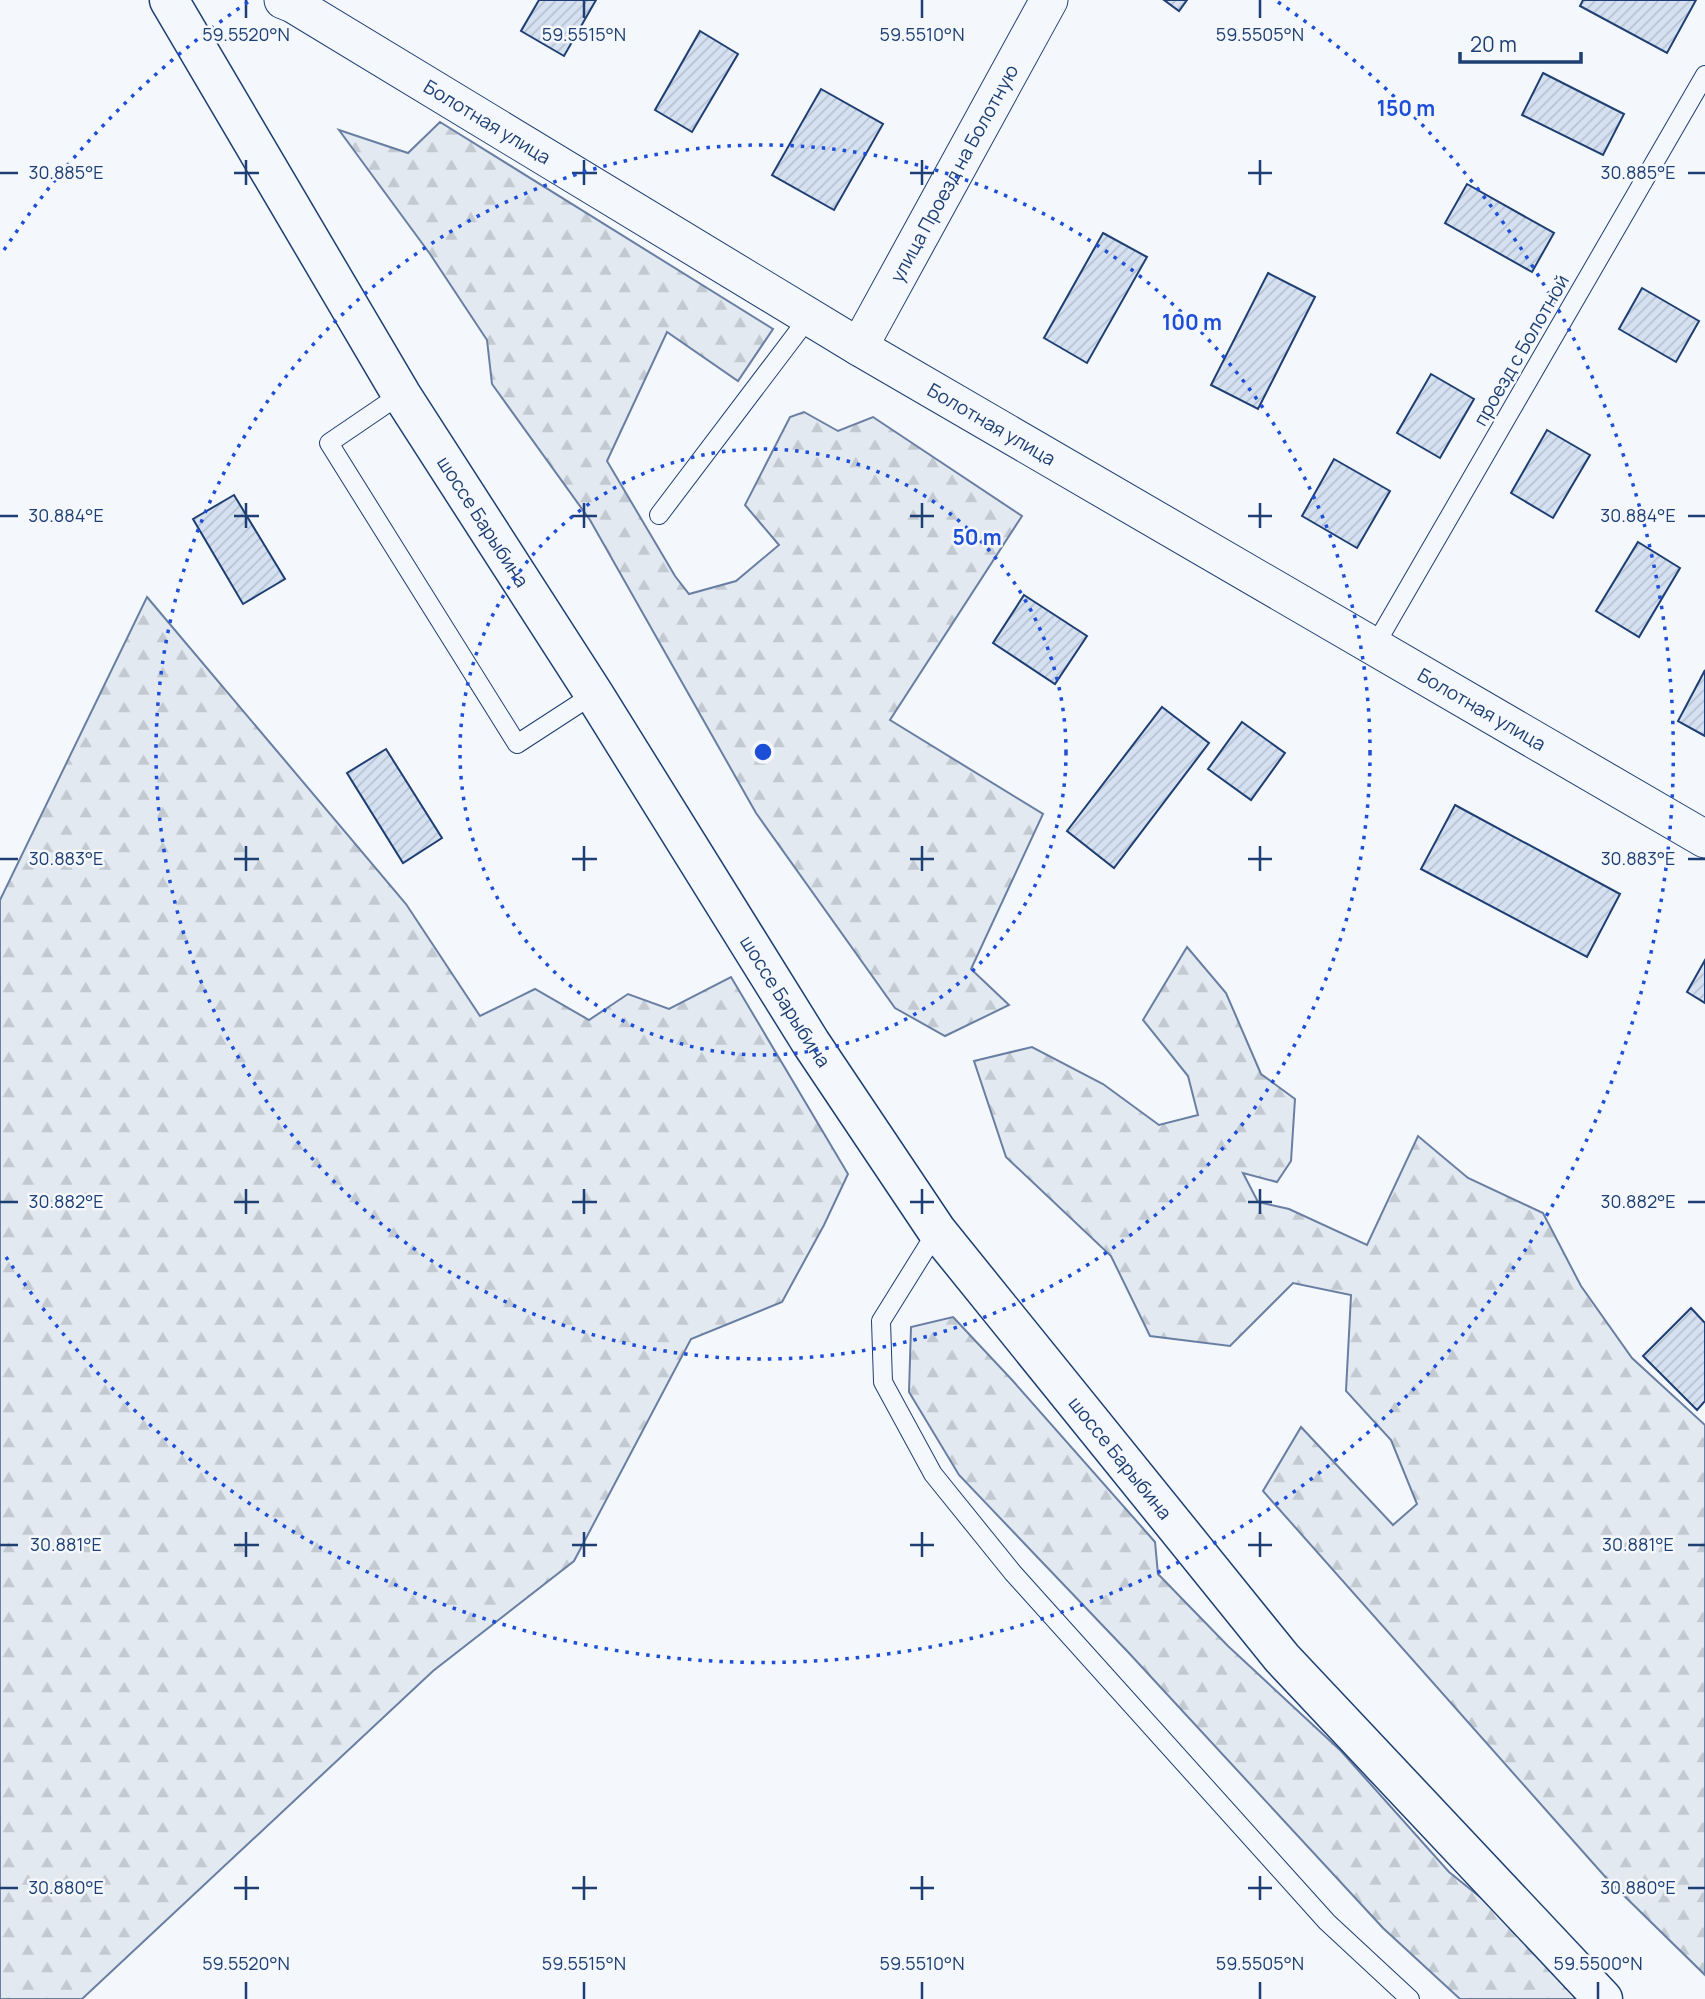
<svg xmlns="http://www.w3.org/2000/svg" width="1705" height="1999" font-family="Manrope,sans-serif">
<style>
.forest{fill:url(#forest-firs);stroke:#687fa3;stroke-width:2}
.building{fill:url(#building-hatch);stroke:#1d3f73;stroke-width:2}
.lines{fill:none;stroke-linecap:round;stroke-linejoin:round}
.lane-casing{stroke:#1d3f73;stroke-width:20}
.street-casing{stroke:#1d3f73;stroke-width:39}
.secondary-casing{stroke:#1d3f73;stroke-width:41}
.lane{stroke:#f4f7fb;stroke-width:18}
.street{stroke:#f4f7fb;stroke-width:37}
.secondary{stroke:#f4f7fb;stroke-width:38}
.ticks{fill:none;stroke:#1d3f73;stroke-width:2.5}
.ring{fill:none;stroke:#1d4ed8;stroke-width:3.5;stroke-dasharray:3.5 7}
.labels{text-anchor:middle;dominant-baseline:central;stroke-width:5;stroke-linejoin:round;paint-order:stroke}
.street-label{font-size:19px;fill:#1d3f73;stroke:#f4f7fb}
.ticks-label{font-size:18px;text-anchor:middle;fill:#1d3f73;stroke:#f4f7fb;stroke-width:5;stroke-linejoin:round;paint-order:stroke}
.centre{fill:#1d4ed8;stroke:#f4f7fb;stroke-width:3.5}
.ring-label{font-size:21px;text-anchor:middle;font-weight:bold;fill:#1d4ed8;stroke:#f4f7fb;stroke-width:5;stroke-linejoin:round;paint-order:stroke}
</style>
<defs>
<pattern id="forest-firs" width="22" height="20" patternUnits="userSpaceOnUse" patternTransform="scale(1.75)"><rect width="22" height="20" fill="#e3e9f0"/><path d="M5 1l3.5 6h-7zM16 11l3.5 6h-7z" fill="#c2c9d1"/></pattern>
<pattern id="building-hatch" width="6" height="6" patternUnits="userSpaceOnUse" patternTransform="scale(1.75)"><rect width="6" height="6" fill="#d5e0f0"/><path d="M-1 1l2-2M0 6l6-6M5 7l2-2" fill="none" stroke="#b6c1d1"/></pattern>
</defs>
<rect width="100%" height="100%" fill="#f4f7fb"/>
<path class="forest" d="M 440,122 L 773,329 L 738,381 L 667,332 L 607,461 L 675,576 L 689,594 L 736,581 L 779,545 L 745,505 L 790,417 L 804,412 L 838,431 L 873,417 L 1022,516 L 890,720 L 1043,814 L 971,969 L 1009,1005 L 945,1036 L 895,1008 L 756,813 L 590,520 L 492,384 L 487,340 L 430,254 L 339,130 L 408,153 Z
M 147,597 L 406,904 L 480,1016 L 535,989 L 589,1020 L 628,994 L 669,1009 L 731,977 L 848,1174 L 824,1225 L 782,1302 L 691,1339 L 574,1561 L 433,1671 L 82,1999 L 0,1999 L 0,900 Z
M 1187,947 L 1226,993 L 1261,1074 L 1295,1099 L 1291,1161 L 1277,1182 L 1243,1173 L 1258,1202 L 1289,1209 L 1367,1245 L 1418,1136 L 1468,1178 L 1543,1213 L 1581,1286 L 1632,1358 L 1705,1425 L 1705,1975 L 1608,1880 L 1263,1491 L 1301,1427 L 1393,1525 L 1417,1504 L 1391,1440 L 1346,1391 L 1351,1295 L 1293,1283 L 1230,1346 L 1150,1336 L 1111,1256 L 1006,1157 L 974,1061 L 1032,1047 L 1103,1084 L 1159,1125 L 1198,1115 L 1188,1076 L 1143,1020 Z
M 953,1317 L 1013,1381 L 1155,1542 L 1158,1574 L 1228,1646 L 1341,1751 L 1449,1872 L 1526,1934 L 1586,1999 L 1460,1999 L 1383,1928 L 1128,1652 L 959,1475 L 909,1392 L 911,1327 Z"/>
<path class="building" d="M 539,0 L 596,0 L 564,56 L 521,31 Z
M 1164,0 L 1187,0 L 1179,11 Z
M 1583,0 L 1696,0 L 1667,53 L 1580,6 Z
M 700,31 L 738,54 L 692,132 L 655,110 Z
M 1543,73 L 1624,114 L 1603,155 L 1522,115 Z
M 821,89 L 883,124 L 834,210 L 772,175 Z
M 1467,184 L 1554,233 L 1532,272 L 1445,223 Z
M 1103,233 L 1147,257 L 1087,363 L 1044,338 Z
M 1268,273 L 1315,297 L 1258,409 L 1211,385 Z
M 1642,288 L 1699,321 L 1676,362 L 1619,329 Z
M 1431,374 L 1474,399 L 1440,458 L 1397,433 Z
M 1547,430 L 1590,455 L 1553,518 L 1511,493 Z
M 1334,459 L 1390,491 L 1357,548 L 1302,516 Z
M 234,495 L 285,579 L 243,604 L 193,519 Z
M 1638,542 L 1680,568 L 1639,637 L 1596,611 Z
M 1024,595 L 1087,636 L 1055,684 L 993,643 Z
M 1705,670 L 1705,736 L 1678,721 Z
M 1162,707 L 1209,743 L 1114,868 L 1067,831 Z
M 1242,722 L 1285,753 L 1251,800 L 1208,769 Z
M 386,749 L 442,838 L 403,863 L 347,773 Z
M 1455,805 L 1620,894 L 1587,957 L 1421,869 Z
M 1705,960 L 1705,1003 L 1687,992 Z
M 1691,1308 L 1705,1323 L 1705,1401 L 1697,1410 L 1643,1356 Z"/>
<g class="lines">
<g class="lane-casing">
<path id="lane" d="M 401,394 L 329,443 L 517,744 L 594,694
M 659,515 L 809,317
M 1374,647 L 1705,75
M 937,1231 L 881,1321 L 883,1382 L 933,1474 L 1013,1573 L 1327,1922 L 1410,1999"/>
</g>
<g class="street-casing">
<g id="street">
<path id="s1" d="M 283,0 L 293,4 L 859,347 L 1705,839"/>
<path id="s2" d="M 859,347 L 1049,0"/>
</g>
</g>
<g class="secondary-casing">
<g id="secondary">
<path id="s3" d="M 169,0 L 401,394 L 594,694 L 811,1043 L 937,1231 L 1282,1658 L 1603,1999"/>
</g>
</g>
<use href="#lane" class="lane"/>
<use href="#street" class="street"/>
<use href="#secondary" class="secondary"/>
</g>
<path class="ticks" d="M 246,0 L 246,18M 584,0 L 584,18M 922,0 L 922,18M 1260,0 L 1260,18M 246,160 L 246,185M 584,160 L 584,185M 922,160 L 922,185M 1260,160 L 1260,185M 0,173 L 18,173M 234,173 L 259,173M 572,173 L 597,173M 910,173 L 934,173M 1248,173 L 1272,173M 1688,173 L 1705,173M 246,503 L 246,528M 584,503 L 584,528M 922,503 L 922,528M 1260,503 L 1260,528M 0,516 L 18,516M 234,516 L 259,516M 572,516 L 597,516M 910,516 L 934,516M 1248,516 L 1272,516M 1688,516 L 1705,516M 246,846 L 246,871M 584,846 L 584,871M 922,846 L 922,871M 1260,846 L 1260,871M 0,859 L 18,859M 234,859 L 259,859M 572,859 L 597,859M 910,859 L 934,859M 1248,859 L 1272,859M 1688,859 L 1705,859M 246,1189 L 246,1214M 584,1189 L 584,1214M 922,1189 L 922,1214M 1260,1189 L 1260,1214M 0,1202 L 18,1202M 234,1202 L 259,1202M 572,1202 L 597,1202M 910,1202 L 934,1202M 1248,1202 L 1272,1202M 1688,1202 L 1705,1202M 246,1532 L 246,1557M 584,1532 L 584,1557M 922,1532 L 922,1557M 1260,1532 L 1260,1557M 0,1545 L 18,1545M 234,1545 L 259,1545M 572,1545 L 597,1545M 910,1545 L 934,1545M 1248,1545 L 1272,1545M 1688,1545 L 1705,1545M 246,1876 L 246,1900M 584,1876 L 584,1900M 922,1876 L 922,1900M 1260,1876 L 1260,1900M 0,1888 L 18,1888M 234,1888 L 259,1888M 572,1888 L 597,1888M 910,1888 L 934,1888M 1248,1888 L 1272,1888M 1688,1888 L 1705,1888M 246,1982 L 246,1999M 584,1982 L 584,1999M 922,1982 L 922,1999M 1260,1982 L 1260,1999M 1598,1982 L 1598,1999"/>
<g class="ring">
<circle cx="763" cy="752" r="303"/>
<circle cx="763" cy="752" r="607"/>
<path d="M4 250A910 910 0 0 1 248 2M1278 2A910 910 0 1 1 4 1254"/>
</g>
<g class="labels">
<g class="street-label">
<text stroke="none"><textPath href="#s1" startOffset="238">Болотная улица</textPath></text>
<text stroke="none"><textPath href="#s2" startOffset="198">улица Проезд на Болотную</textPath></text>
<text transform="translate(1521 350) rotate(-60)">проезд с Болотной</text>
<text stroke="none"><textPath href="#s1" startOffset="826">Болотная улица</textPath></text>
<text stroke="none"><textPath href="#s3" startOffset="609">шоссе Барыбина</textPath></text>
<text stroke="none"><textPath href="#s1" startOffset="1393">Болотная улица</textPath></text>
<text stroke="none"><textPath href="#s3" startOffset="1176">шоссе Барыбина</textPath></text>
<text stroke="none"><textPath href="#s3" startOffset="1743">шоссе Барыбина</textPath></text>
</g>
</g>
<g class="ticks-label">
<text x="246" y="41">59.5520°N</text>
<text x="584" y="41">59.5515°N</text>
<text x="922" y="41">59.5510°N</text>
<text x="1260" y="41">59.5505°N</text>
<text x="1638" y="179">30.885°E</text>
<text x="66" y="179">30.885°E</text>
<text x="1638" y="522">30.884°E</text>
<text x="66" y="522">30.884°E</text>
<text x="1638" y="865">30.883°E</text>
<text x="66" y="865">30.883°E</text>
<text x="1638" y="1208">30.882°E</text>
<text x="66" y="1208">30.882°E</text>
<text x="1638" y="1551">30.881°E</text>
<text x="66" y="1551">30.881°E</text>
<text x="1638" y="1894">30.880°E</text>
<text x="66" y="1894">30.880°E</text>
<text x="246" y="1970">59.5520°N</text>
<text x="584" y="1970">59.5515°N</text>
<text x="922" y="1970">59.5510°N</text>
<text x="1260" y="1970">59.5505°N</text>
<text x="1598" y="1970">59.5500°N</text>
</g>
<circle cx="763" cy="752" r="10" class="centre"/>
<g class="ring-label">
<text x="1406" y="116">150 m</text>
<text x="1192" y="330">100 m</text>
<text x="977" y="545">50 m</text>
</g>
<path d="M1460 52v10h121v-10" fill="none" stroke="#1d3f73" stroke-width="3.5"/>
<text x="1470" y="52" font-size="21" fill="#1d3f73" stroke="#f4f7fb" stroke-width="5" paint-order="stroke">20 m</text>
</svg>
